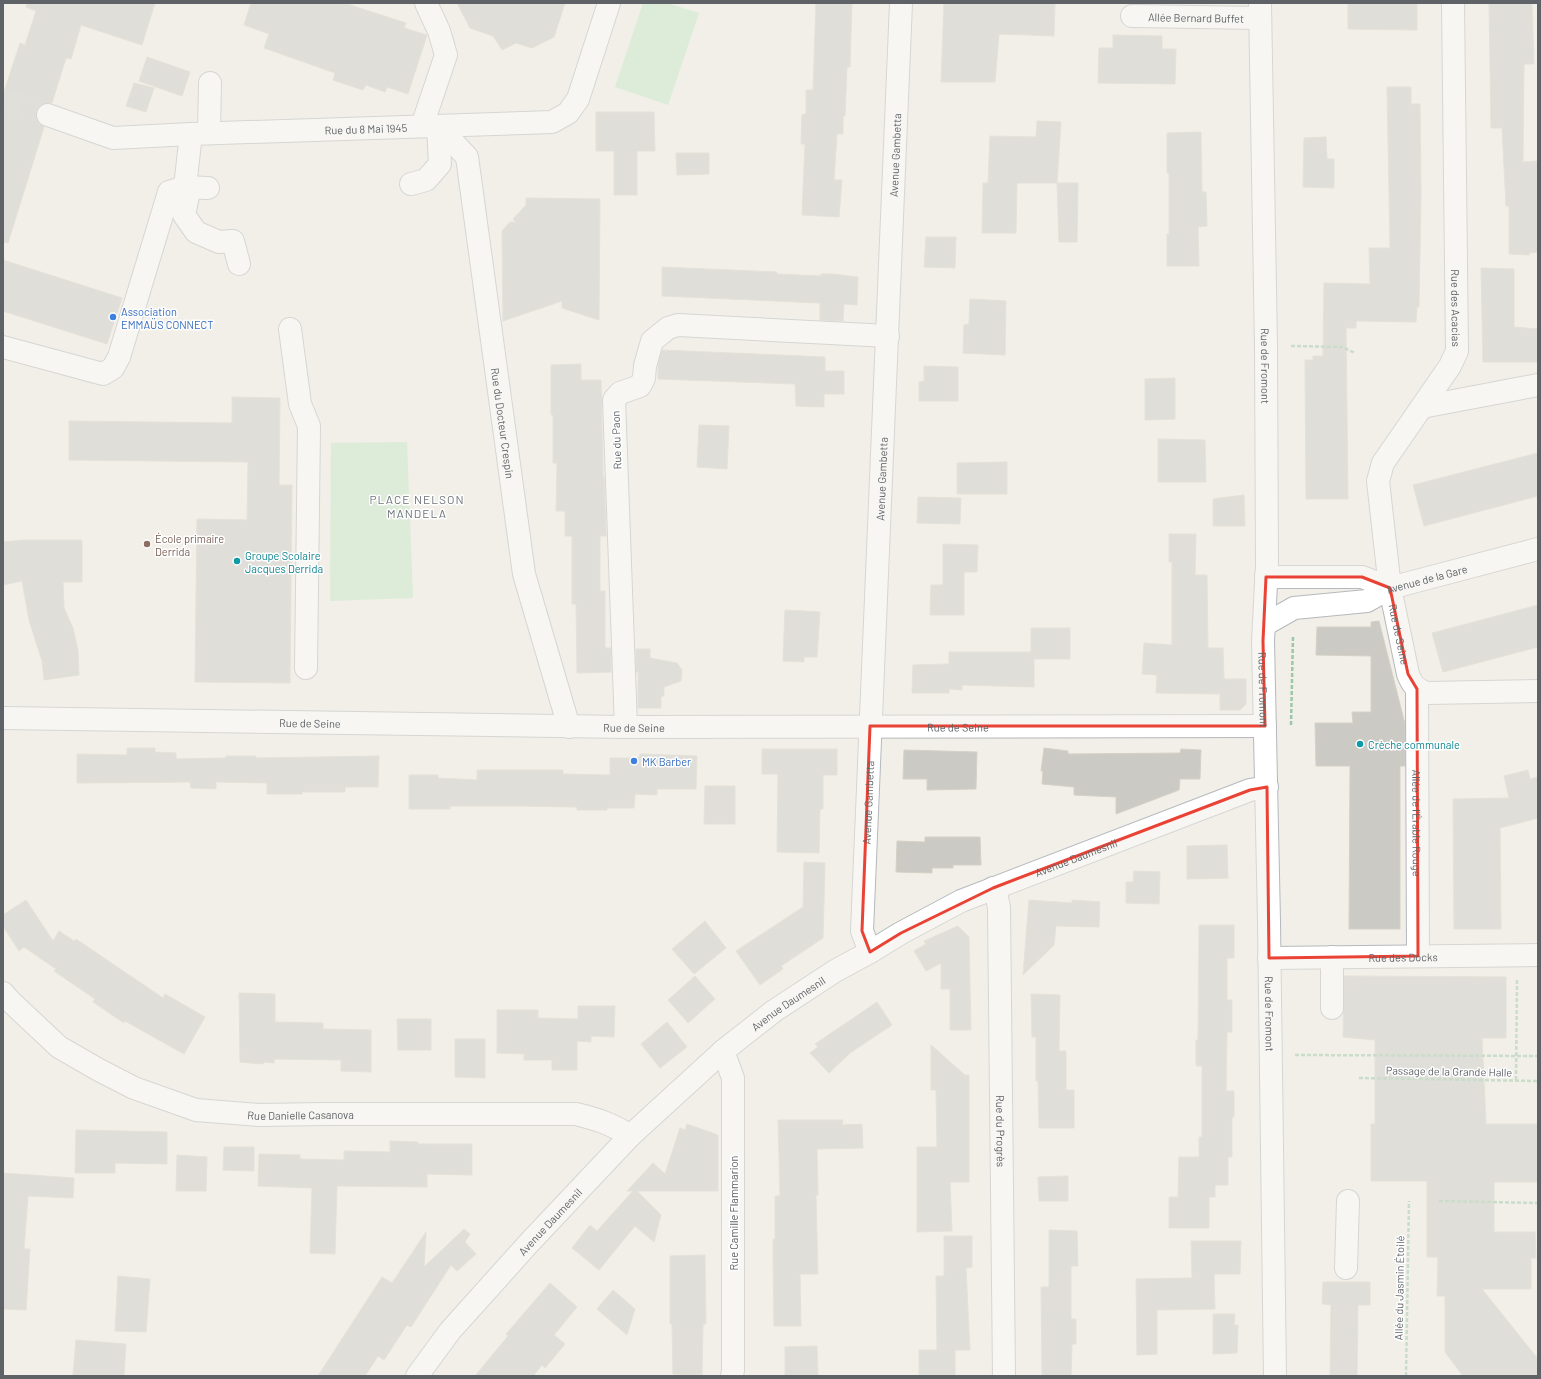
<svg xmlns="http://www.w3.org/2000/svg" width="1541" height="1379" font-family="Barlow,sans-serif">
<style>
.green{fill:#c5e8c5}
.building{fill:#cccac5;stroke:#d6d1c6}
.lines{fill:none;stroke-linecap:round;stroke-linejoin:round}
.minor-tunnel{stroke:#ccccc8;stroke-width:22;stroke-dasharray:22 11;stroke-linecap:butt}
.minor-casing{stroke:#b5b8bc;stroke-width:24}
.path{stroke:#9cc7a9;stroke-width:2.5;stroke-dasharray:4 2;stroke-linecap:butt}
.minor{stroke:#fff;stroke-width:22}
.marked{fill:none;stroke:#ea4335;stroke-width:3;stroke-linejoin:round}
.shop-dot{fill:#3f7fe0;stroke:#fff;stroke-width:1.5}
.education-dot{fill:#8d6e63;stroke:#fff;stroke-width:1.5}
.culture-dot{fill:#0f9aa8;stroke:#fff;stroke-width:1.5}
.labels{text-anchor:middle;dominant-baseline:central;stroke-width:3;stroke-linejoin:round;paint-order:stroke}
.street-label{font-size:11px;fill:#5f6368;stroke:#fff}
.shop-label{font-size:11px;fill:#366cbe;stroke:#fff;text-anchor:start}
.education-label{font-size:11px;fill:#785e54;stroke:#fff;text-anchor:start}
.culture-label{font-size:11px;fill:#0d838f;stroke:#fff;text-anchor:start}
.neighbourhood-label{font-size:12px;letter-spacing:1px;fill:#70757a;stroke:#fff}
</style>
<rect width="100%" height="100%" fill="#f1efe8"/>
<path class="green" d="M 643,3 L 667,3 L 699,13 L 668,105 L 615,87 Z
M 407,442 L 413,598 L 330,601 L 331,443 Z"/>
<path class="building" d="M 27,3 L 155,3 L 142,45 L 81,25 L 71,59 L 66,58 L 52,103 L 45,103 L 40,105 L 36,111 L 36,118 L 38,123 L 44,127 L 8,243 L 3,242 L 3,95 L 20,43 L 25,45 L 36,11 L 26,7 Z
M 251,3 L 344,3 L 406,23 L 404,28 L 427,35 L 408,94 L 387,87 L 385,92 L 366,85 L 363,90 L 333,80 L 335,73 L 264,48 L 269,34 L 244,25 Z
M 457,3 L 565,3 L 554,37 L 532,48 L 516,43 L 502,50 L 493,36 L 470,28 Z
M 816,3 L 852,3 L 850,67 L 847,67 L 845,116 L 843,116 L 843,134 L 837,134 L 834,180 L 842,180 L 839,217 L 802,215 L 805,144 L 801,144 L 802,115 L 806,114 L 806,90 L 813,90 Z
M 944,3 L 1055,3 L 1054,36 L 999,34 L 995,82 L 941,82 Z
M 1348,3 L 1417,3 L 1417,30 L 1348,29 Z
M 1489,3 L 1532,3 L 1534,64 L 1524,64 L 1523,162 L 1538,161 L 1538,252 L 1529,253 L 1529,255 L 1509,254 L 1509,206 L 1506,206 L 1502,128 L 1491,128 Z
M 1113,35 L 1162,36 L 1162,49 L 1176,49 L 1175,84 L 1098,83 L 1099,48 L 1113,48 Z
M 147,57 L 190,72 L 182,96 L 139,81 Z
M 134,83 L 154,88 L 146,112 L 126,106 Z
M 1387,87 L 1411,87 L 1411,104 L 1420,104 L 1421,195 L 1419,307 L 1417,307 L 1416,322 L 1356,321 L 1356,328 L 1346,328 L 1348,499 L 1306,499 L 1305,360 L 1313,360 L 1313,356 L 1323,356 L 1324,283 L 1370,284 L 1369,248 L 1390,248 Z
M 596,112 L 654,112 L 655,151 L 637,151 L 637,195 L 614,195 L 614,151 L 596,151 Z
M 1037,121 L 1061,122 L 1057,183 L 1017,183 L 1016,233 L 982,233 L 983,183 L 988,183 L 990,136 L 1036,137 Z
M 1201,132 L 1202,192 L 1206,192 L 1207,226 L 1198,227 L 1199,266 L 1167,266 L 1167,234 L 1169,235 L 1169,173 L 1167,173 L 1167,133 Z
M 1326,137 L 1327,159 L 1334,159 L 1334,188 L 1303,187 L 1304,138 Z
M 676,153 L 709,153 L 709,174 L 677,175 Z
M 1057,183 L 1078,183 L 1077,242 L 1059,242 Z
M 526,198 L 600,199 L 599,320 L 562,308 L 562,301 L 503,321 L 502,231 L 510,222 L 516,222 L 513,219 L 526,205 Z
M 926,237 L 956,237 L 955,268 L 924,267 Z
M 3,260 L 122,298 L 107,344 L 3,311 Z
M 662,267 L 777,272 L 777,274 L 821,276 L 821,274 L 833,274 L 858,277 L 857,305 L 844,304 L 843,321 L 820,320 L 820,303 L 662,296 Z
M 1481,268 L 1514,269 L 1514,327 L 1538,329 L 1538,362 L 1483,362 Z
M 970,299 L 1006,301 L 1005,355 L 963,353 L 964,325 L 969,324 Z
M 662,350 L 825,357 L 825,371 L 844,371 L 844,394 L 824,394 L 824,407 L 796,406 L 795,384 L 658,379 L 658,365 Z
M 581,364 L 581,380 L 601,380 L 603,476 L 604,477 L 606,531 L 606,536 L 600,536 L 600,591 L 605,591 L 605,648 L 611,648 L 611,672 L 577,673 L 576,604 L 572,604 L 572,536 L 565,536 L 565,511 L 556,511 L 557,463 L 553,463 L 553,415 L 551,415 L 551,365 Z
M 924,366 L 958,367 L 958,401 L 919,401 L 919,382 L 924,381 Z
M 1175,378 L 1175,419 L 1145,420 L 1145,379 Z
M 232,397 L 280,398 L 279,485 L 292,485 L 290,683 L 195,682 L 197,519 L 247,520 L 248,462 L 69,460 L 69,421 L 232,423 Z
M 699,425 L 729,426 L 727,469 L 697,467 Z
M 1158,439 L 1205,440 L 1206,482 L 1158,482 Z
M 1538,453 L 1538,496 L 1424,526 L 1413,485 Z
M 1007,462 L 1007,494 L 957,494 L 957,463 Z
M 1244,495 L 1245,526 L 1213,526 L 1213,499 Z
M 918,497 L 961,498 L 960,524 L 917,523 Z
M 1169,534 L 1196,534 L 1195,575 L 1207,575 L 1208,648 L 1223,648 L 1224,679 L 1246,679 L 1246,704 L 1240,710 L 1220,710 L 1220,694 L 1156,693 L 1157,675 L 1142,674 L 1144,643 L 1172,645 L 1172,562 L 1169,562 Z
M 24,540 L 82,540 L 82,582 L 63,582 L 64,608 L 73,628 L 78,651 L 79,675 L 44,680 L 42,661 L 29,620 L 22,581 L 3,585 L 3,542 Z
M 943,544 L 978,545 L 977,572 L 964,572 L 964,615 L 930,615 L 931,585 L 943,585 Z
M 1538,605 L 1538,647 L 1443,672 L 1432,633 Z
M 785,610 L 820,612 L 817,657 L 804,657 L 804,662 L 783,661 Z
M 1379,621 L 1405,724 L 1405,766 L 1400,766 L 1400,929 L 1349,929 L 1350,766 L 1316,766 L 1315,723 L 1353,723 L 1352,712 L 1371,712 L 1371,656 L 1316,655 L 1317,627 L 1371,627 L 1371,622 Z
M 1031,628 L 1070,628 L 1070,659 L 1034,659 L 1034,687 L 962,685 L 962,690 L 949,689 L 949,693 L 912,693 L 913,665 L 949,664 L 949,652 L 1031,652 Z
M 636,649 L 650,649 L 650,658 L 677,663 L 682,670 L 681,681 L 664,687 L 664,696 L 661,696 L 661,708 L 638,708 L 638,672 L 636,672 Z
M 127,748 L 155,748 L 155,752 L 176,753 L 176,759 L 226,758 L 226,756 L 256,756 L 256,758 L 379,756 L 378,787 L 345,787 L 345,792 L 302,792 L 302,794 L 267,794 L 267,783 L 216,782 L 216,789 L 191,788 L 190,782 L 77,783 L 77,754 L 127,755 Z
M 1044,748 L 1068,751 L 1068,754 L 1180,753 L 1181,749 L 1201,750 L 1200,779 L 1180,779 L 1179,790 L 1116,814 L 1116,797 L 1074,795 L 1074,787 L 1042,784 L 1043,771 L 1041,771 Z
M 762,749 L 837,749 L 837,775 L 823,775 L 823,809 L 820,809 L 819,853 L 777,852 L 778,774 L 762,774 Z
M 904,750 L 977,752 L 976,789 L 927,790 L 927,779 L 903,779 Z
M 640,754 L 697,756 L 696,789 L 657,789 L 657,795 L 635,794 L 634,808 L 607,808 L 607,810 L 577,810 L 577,807 L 520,806 L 450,806 L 450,809 L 409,809 L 409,775 L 438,775 L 438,778 L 477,780 L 477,770 L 563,770 L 563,774 L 610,775 L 610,758 L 639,758 Z
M 1528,770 L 1530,779 L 1538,777 L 1538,818 L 1500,828 L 1501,929 L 1454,929 L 1453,799 L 1509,798 L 1504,776 Z
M 705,786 L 735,786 L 735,824 L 704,824 Z
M 925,837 L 980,837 L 981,865 L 953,865 L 953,868 L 932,868 L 932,873 L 896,872 L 897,841 L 925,842 Z
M 1227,845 L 1228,878 L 1187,879 L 1187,846 Z
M 804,862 L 825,863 L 823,938 L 781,966 L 783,969 L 760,985 L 736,951 L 803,907 Z
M 1134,871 L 1160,872 L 1159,904 L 1126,903 L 1126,882 L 1133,882 Z
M 26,900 L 53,941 L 59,931 L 74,941 L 76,939 L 163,998 L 165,994 L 205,1017 L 184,1054 L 125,1021 L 124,1023 L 93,1002 L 95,999 L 54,971 L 56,969 L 24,947 L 19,951 L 3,926 L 3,915 Z
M 1029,900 L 1072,903 L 1072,900 L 1100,902 L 1099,927 L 1056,926 L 1054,945 L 1023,975 Z
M 705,921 L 726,948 L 694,974 L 672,949 Z
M 1199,925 L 1234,925 L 1234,958 L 1227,958 L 1227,1000 L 1232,1000 L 1232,1032 L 1227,1032 L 1226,1091 L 1234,1091 L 1234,1117 L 1232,1117 L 1232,1157 L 1228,1157 L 1228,1185 L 1215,1185 L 1215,1197 L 1209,1197 L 1209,1228 L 1169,1228 L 1169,1197 L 1178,1197 L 1179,1157 L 1199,1157 L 1199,1137 L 1202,1137 L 1202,1066 L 1196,1066 L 1196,1040 L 1198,1040 Z
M 958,926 L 969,937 L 971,1030 L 950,1030 L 950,989 L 941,989 L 941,963 L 926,971 L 914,951 L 926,944 L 924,941 Z
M 695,976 L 715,999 L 688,1023 L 668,1000 Z
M 1344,976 L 1506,977 L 1506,1038 L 1482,1038 L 1486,1124 L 1538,1124 L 1538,1182 L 1494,1182 L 1494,1232 L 1535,1232 L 1536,1258 L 1531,1258 L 1531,1289 L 1482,1289 L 1538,1359 L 1538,1376 L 1463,1376 L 1445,1352 L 1445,1296 L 1437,1296 L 1438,1257 L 1427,1257 L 1427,1181 L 1371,1181 L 1371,1124 L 1375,1124 L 1375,1040 L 1343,1037 Z
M 239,993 L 275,994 L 275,1022 L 323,1023 L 323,1029 L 371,1030 L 371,1072 L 341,1071 L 341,1060 L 274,1059 L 274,1063 L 264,1062 L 263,1064 L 240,1062 Z
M 1031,994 L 1060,995 L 1059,1051 L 1066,1051 L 1066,1090 L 1074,1090 L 1074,1128 L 1039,1128 L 1038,1081 L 1036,1081 L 1036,1037 L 1032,1037 Z
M 877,1002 L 892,1025 L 850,1053 L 829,1073 L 810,1053 L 818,1047 L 815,1044 Z
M 578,1006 L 615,1006 L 614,1037 L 591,1036 L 591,1042 L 577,1041 L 577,1070 L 552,1070 L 552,1060 L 524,1060 L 524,1054 L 497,1053 L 497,1010 L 538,1010 L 538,1018 L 578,1019 Z
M 397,1019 L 431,1019 L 431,1050 L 398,1050 Z
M 667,1022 L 687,1047 L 660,1068 L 641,1044 Z
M 455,1039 L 485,1039 L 485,1078 L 455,1077 Z
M 931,1045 L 965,1075 L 969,1075 L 969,1182 L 950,1182 L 952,1231 L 917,1232 L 917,1147 L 937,1147 L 936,1090 L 931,1090 Z
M 778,1120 L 843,1120 L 842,1125 L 862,1124 L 863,1148 L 817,1149 L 818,1195 L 816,1195 L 818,1274 L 800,1274 L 801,1326 L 774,1326 L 773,1258 L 773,1239 L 775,1239 L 775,1196 L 780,1196 Z
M 687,1124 L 718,1135 L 718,1191 L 637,1191 L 661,1215 L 654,1242 L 635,1226 L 599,1270 L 572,1248 L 590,1225 L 597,1231 L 633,1191 L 627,1191 L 653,1163 L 665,1174 L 680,1128 L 685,1130 Z
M 76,1130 L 167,1132 L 167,1164 L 115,1163 L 115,1173 L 75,1173 Z
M 390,1141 L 418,1142 L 418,1144 L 472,1144 L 472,1175 L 427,1174 L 427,1187 L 337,1186 L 335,1254 L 310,1253 L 312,1188 L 258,1186 L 259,1154 L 300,1155 L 300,1159 L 344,1160 L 344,1151 L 390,1152 Z
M 224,1147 L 254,1147 L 254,1171 L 223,1170 Z
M 177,1155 L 207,1157 L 206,1191 L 176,1191 Z
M 3,1173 L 74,1178 L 73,1198 L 28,1196 L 24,1249 L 30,1249 L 26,1310 L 3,1309 Z
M 1068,1176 L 1068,1201 L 1039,1201 L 1038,1177 Z
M 464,1229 L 470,1234 L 465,1242 L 476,1254 L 457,1271 L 451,1265 L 411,1327 L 407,1325 L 384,1360 L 378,1356 L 365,1376 L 318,1376 L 382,1277 L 392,1283 L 426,1232 L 424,1267 Z
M 1049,1230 L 1077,1231 L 1078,1266 L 1071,1266 L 1071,1319 L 1076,1319 L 1076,1344 L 1072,1344 L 1071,1376 L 1042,1376 L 1041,1287 L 1049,1287 Z
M 944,1236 L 972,1236 L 972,1267 L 966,1268 L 970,1350 L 955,1350 L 955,1376 L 919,1376 L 919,1350 L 937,1350 L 936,1276 L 944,1276 Z
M 1191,1241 L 1241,1241 L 1240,1274 L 1214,1274 L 1215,1309 L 1157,1310 L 1157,1354 L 1137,1355 L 1136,1279 L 1192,1278 Z
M 705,1255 L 706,1324 L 703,1324 L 702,1375 L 673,1374 L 672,1324 L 670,1324 L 670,1256 Z
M 118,1276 L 150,1279 L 146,1332 L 115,1331 Z
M 1323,1282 L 1370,1282 L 1370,1305 L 1358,1305 L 1357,1376 L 1330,1376 L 1331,1305 L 1322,1304 Z
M 550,1283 L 577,1307 L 554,1335 L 565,1344 L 545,1368 L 542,1365 L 533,1376 L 475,1376 L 508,1336 L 506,1334 Z
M 613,1290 L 635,1309 L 627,1335 L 597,1309 Z
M 1213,1314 L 1235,1314 L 1234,1325 L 1238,1325 L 1237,1353 L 1213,1354 Z
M 76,1340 L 126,1344 L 124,1376 L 73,1375 Z
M 817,1346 L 818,1376 L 785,1376 L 785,1347 Z"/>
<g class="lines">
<path class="minor-tunnel" d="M 3,98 L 48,115"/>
<g class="minor-casing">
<g id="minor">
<path id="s1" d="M 1260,3 L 1266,345 L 1267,565 L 1263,641 L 1269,921 L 1275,1376"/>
<path id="s2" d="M 1453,3 L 1457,351 L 1450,366 L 1383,463 L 1378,481 L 1390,588 L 1408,674 C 1412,685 1416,689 1427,693 L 1538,691"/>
<path id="s3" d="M 1132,16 L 1260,18"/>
<path id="s4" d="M 48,115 L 113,138 L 191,134 L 552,122 L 568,113 L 578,99 L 609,3"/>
<path d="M 422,126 L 446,55 L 439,31 L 426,3"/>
<path id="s5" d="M 438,126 L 467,157 L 524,574 L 569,727"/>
<path d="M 209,133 L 210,83"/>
<path d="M 411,184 L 426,180 L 440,164 L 438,126"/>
<path d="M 185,187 L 191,134"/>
<path d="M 190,187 L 184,215 L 196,232 L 219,242 L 233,241 L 239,264"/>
<path d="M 290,329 L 300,404 L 309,426 L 306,668"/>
<path d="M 3,347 L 103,374 L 113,368 L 119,357 L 169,192 L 185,187 L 208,188"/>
<path d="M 1422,407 L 1538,385"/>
<path d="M 1266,577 L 1362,577 L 1390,588"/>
<path id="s6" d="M 1264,625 L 1294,608 L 1367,601 L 1390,588 L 1538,549"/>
<path id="s7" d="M 1417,689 L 1418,956"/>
<path id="s8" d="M 3,718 L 626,727 L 1265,726"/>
<path d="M 626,727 L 614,400 L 620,393 L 640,386 L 644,378 L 645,366 L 652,341 L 668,328 L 678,325 L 888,336"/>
<path id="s9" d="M 993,888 L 997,897 L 999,908 L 1004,1376"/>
<path id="s10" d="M 870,952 L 862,931 L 901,3"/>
<path id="s11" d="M 1269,958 L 1538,955"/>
<path id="s12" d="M 3,993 L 10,1001 L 59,1047 L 99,1070 L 134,1088 L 196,1110 L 259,1115 L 326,1114 L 576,1114 C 596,1119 613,1124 630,1136"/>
<path d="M 1332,1008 L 1332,957"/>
<path d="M 723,1051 L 733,1078 L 733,1370 L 732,1376"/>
<path d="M 1346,1268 L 1348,1201"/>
<path id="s13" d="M 417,1376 L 450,1331 L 529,1243 L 630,1136 L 723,1051 L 774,1011 L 835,971 L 870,952 L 901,933 L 961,901 L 1250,790 L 1267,787"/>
</g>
</g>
<path class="path" d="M 1291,346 L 1342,347 L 1355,353
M 1291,725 L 1293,636
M 1295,1055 L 1538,1056
M 1359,1078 L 1538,1081
M 1516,1080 L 1517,979
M 1439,1201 L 1538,1203
M 1406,1376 L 1409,1201"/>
<use href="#minor" class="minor"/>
</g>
<path d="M0 0H1541V1379H0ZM 1266,577 L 1362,577 L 1390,588 L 1408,674 L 1417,689 L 1418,956 L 1269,958 L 1267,787 L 1250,790 L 993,888 L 901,933 L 870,952 L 862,931 L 870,726 L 1265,726 L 1263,641 Z" fill="#f1efe8" fill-opacity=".55" fill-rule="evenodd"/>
<path class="marked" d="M 1266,577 L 1362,577 L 1390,588 L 1408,674 L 1417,689 L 1418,956 L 1269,958 L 1267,787 L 1250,790 L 993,888 L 901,933 L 870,952 L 862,931 L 870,726 L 1265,726 L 1263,641 Z"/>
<g class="shop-dot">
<circle cx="113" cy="317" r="4"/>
<circle cx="634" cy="761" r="4"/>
</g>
<circle class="education-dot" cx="147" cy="544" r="4"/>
<g class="culture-dot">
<circle cx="237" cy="561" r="4"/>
<circle cx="1360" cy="744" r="4"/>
</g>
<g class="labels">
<g class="street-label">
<text stroke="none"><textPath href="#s3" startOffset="64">Allée Bernard Buffet</textPath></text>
<text stroke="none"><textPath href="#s4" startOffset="322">Rue du 8 Mai 1945</textPath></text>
<text stroke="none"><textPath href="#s10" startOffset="799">Avenue Gambetta</textPath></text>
<text stroke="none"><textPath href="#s2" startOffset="305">Rue des Acacias</textPath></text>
<text stroke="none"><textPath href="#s1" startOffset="363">Rue de Fromont</textPath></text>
<text stroke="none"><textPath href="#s5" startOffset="311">Rue du Docteur Crespin</textPath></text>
<text transform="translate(616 440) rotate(-92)">Rue du Paon</text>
<text stroke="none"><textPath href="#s10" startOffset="475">Avenue Gambetta</textPath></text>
<text stroke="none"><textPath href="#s6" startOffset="172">Avenue de la Gare</textPath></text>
<text stroke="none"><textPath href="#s2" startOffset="656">Rue de Seine</textPath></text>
<text stroke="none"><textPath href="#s1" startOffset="687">Rue de Fromont</textPath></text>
<text stroke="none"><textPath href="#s8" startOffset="307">Rue de Seine</textPath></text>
<text stroke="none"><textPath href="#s8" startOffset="955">Rue de Seine</textPath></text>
<text stroke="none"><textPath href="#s8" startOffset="631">Rue de Seine</textPath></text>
<text stroke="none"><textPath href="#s10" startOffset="151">Avenue Gambetta</textPath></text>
<text stroke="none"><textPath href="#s7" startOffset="134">Allée de l'Érable Rouge</textPath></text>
<text stroke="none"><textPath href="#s13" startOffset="852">Avenue Daumesnil</textPath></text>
<text stroke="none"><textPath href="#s11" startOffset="134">Rue des Docks</textPath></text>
<text stroke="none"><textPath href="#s13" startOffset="528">Avenue Daumesnil</textPath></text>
<text stroke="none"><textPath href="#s1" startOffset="1011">Rue de Fromont</textPath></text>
<text transform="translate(1449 1071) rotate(1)">Passage de la Grande Halle</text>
<text stroke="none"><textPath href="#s12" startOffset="334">Rue Danielle Casanova</textPath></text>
<text stroke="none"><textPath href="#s9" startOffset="244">Rue du Progrès</textPath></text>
<text transform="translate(733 1213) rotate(-90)">Rue Camille Flammarion</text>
<text stroke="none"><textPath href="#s13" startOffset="204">Avenue Daumesnil</textPath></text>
<text transform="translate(1399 1288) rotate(-89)">Allée du Jasmin Étoilé</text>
</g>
<g class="shop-label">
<text x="121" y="311">Association<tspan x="121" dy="13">EMMAÜS CONNECT</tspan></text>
<text x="642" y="761">MK Barber</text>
</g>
<g class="education-label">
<text x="155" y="538">École primaire<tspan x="155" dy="13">Derrida</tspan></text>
</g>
<g class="culture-label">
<text x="245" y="555">Groupe Scolaire<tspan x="245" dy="13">Jacques Derrida</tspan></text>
<text x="1368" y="744">Crèche communale</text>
</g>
<g class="neighbourhood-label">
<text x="417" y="499">PLACE NELSON<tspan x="417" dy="14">MANDELA</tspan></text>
</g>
</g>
<rect width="1541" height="1379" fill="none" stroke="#5f6368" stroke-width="8"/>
</svg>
